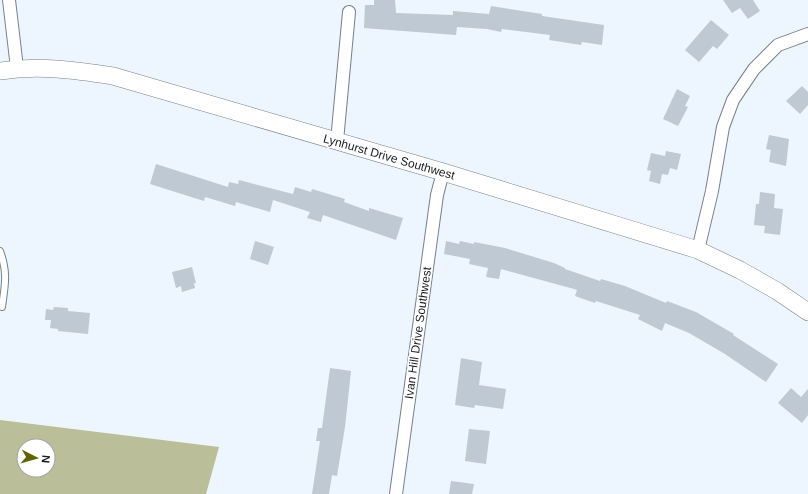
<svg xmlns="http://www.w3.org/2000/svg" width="808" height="494" font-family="Helvetica,sans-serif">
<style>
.forest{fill:#babf99;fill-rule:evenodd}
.building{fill:#bfc9d3}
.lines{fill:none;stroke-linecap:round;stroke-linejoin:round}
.lane-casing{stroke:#77808a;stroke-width:8}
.street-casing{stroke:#77808a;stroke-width:14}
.secondary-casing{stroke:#77808a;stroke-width:18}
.lane{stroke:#fff;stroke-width:6}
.street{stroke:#fff;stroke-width:12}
.secondary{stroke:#fff;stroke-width:17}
.labels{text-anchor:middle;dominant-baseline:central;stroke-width:3.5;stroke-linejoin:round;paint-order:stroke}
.street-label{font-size:12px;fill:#191d21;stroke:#fff}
</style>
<rect width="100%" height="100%" fill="#edf5fe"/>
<path class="forest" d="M 0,420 L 219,447 L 206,494 L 0,494 ZM 24,446 L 48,446 L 48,470 L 24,470 Z"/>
<path class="building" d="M 374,0 L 395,0 L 396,13 L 453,15 L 453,11 L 489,14 L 491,6 L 542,14 L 542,16 L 604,25 L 602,45 L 582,42 L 581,45 L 549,40 L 550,35 L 502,29 L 501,32 L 487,29 L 457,27 L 456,35 L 364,28 L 365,5 L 374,5 Z
M 723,0 L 753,0 L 760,11 L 748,19 L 740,8 L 732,13 Z
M 711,20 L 729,35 L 717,49 L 713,46 L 699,62 L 685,50 Z
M 802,86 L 808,92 L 808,105 L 800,114 L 786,101 Z
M 677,89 L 690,96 L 685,106 L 688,107 L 678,126 L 663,119 Z
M 769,135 L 789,139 L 786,166 L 769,162 L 771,150 L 766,149 Z
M 666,151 L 681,154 L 677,170 L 670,168 L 668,175 L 662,174 L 660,184 L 649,181 L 651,171 L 647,170 L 651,153 L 665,156 Z
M 156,164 L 228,187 L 229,182 L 238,184 L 239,180 L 293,194 L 295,187 L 311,192 L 312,189 L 345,199 L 344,202 L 369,211 L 369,208 L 403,218 L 396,240 L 323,215 L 321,222 L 307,218 L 310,212 L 273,200 L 270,212 L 236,202 L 235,206 L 205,197 L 204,201 L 150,184 Z
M 760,192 L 775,194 L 774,208 L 783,209 L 780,235 L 764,233 L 765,226 L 754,225 L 756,204 L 759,204 Z
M 255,241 L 274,247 L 268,265 L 250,259 Z
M 446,241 L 459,244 L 460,241 L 474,244 L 474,242 L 505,248 L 554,263 L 565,268 L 565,269 L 600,281 L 601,279 L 625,286 L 666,303 L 667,301 L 696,312 L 734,334 L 733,335 L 778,364 L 766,382 L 725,354 L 689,333 L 665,323 L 662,331 L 638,319 L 640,315 L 596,301 L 595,303 L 575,296 L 577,290 L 574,289 L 501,269 L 499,279 L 486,277 L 488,268 L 469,264 L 470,259 L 444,254 Z
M 192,267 L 196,283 L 194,283 L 195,288 L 182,292 L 181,286 L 176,288 L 172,272 Z
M 54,307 L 68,308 L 68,311 L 90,313 L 88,334 L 58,331 L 58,329 L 50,328 L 51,320 L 45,320 L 46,309 L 53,310 Z
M 461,358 L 482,362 L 479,385 L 506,389 L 503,409 L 475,405 L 474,408 L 455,405 Z
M 330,368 L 351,371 L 345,427 L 337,476 L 332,475 L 329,494 L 312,494 L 320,441 L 316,441 L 318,428 L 322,428 Z
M 791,388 L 801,397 L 808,389 L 808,415 L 802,423 L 778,403 Z
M 469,429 L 490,431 L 486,464 L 465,461 Z
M 451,481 L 474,484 L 472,494 L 449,494 Z"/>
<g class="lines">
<g class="lane-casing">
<path id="lane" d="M 0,251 C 8,273 5,285 2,307"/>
</g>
<g class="street-casing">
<path id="street" d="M 9,0 L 17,68
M 337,141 L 349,12
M 698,250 L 712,191 L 723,127 L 733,100 L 754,69 L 778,45 L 808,34
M 396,494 L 437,195 L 443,172"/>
</g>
<g class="secondary-casing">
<path id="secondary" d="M 0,71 C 38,65 75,70 113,76 L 443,172 L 698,250 L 740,270 L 777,291 L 808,312"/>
</g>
<use href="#lane" class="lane"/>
<use href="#street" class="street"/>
<use href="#secondary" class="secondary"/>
</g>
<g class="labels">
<g class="street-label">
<text transform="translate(389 157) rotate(16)">Lynhurst Drive Southwest</text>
<text transform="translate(418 333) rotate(-82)">Ivan Hill Drive Southwest</text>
</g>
</g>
<g transform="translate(36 458) rotate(96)"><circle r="19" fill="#ffffff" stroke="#a3a5a6"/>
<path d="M0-3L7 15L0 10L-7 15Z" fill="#5f6400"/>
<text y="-6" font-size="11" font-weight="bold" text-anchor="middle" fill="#191d21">N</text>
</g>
</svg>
